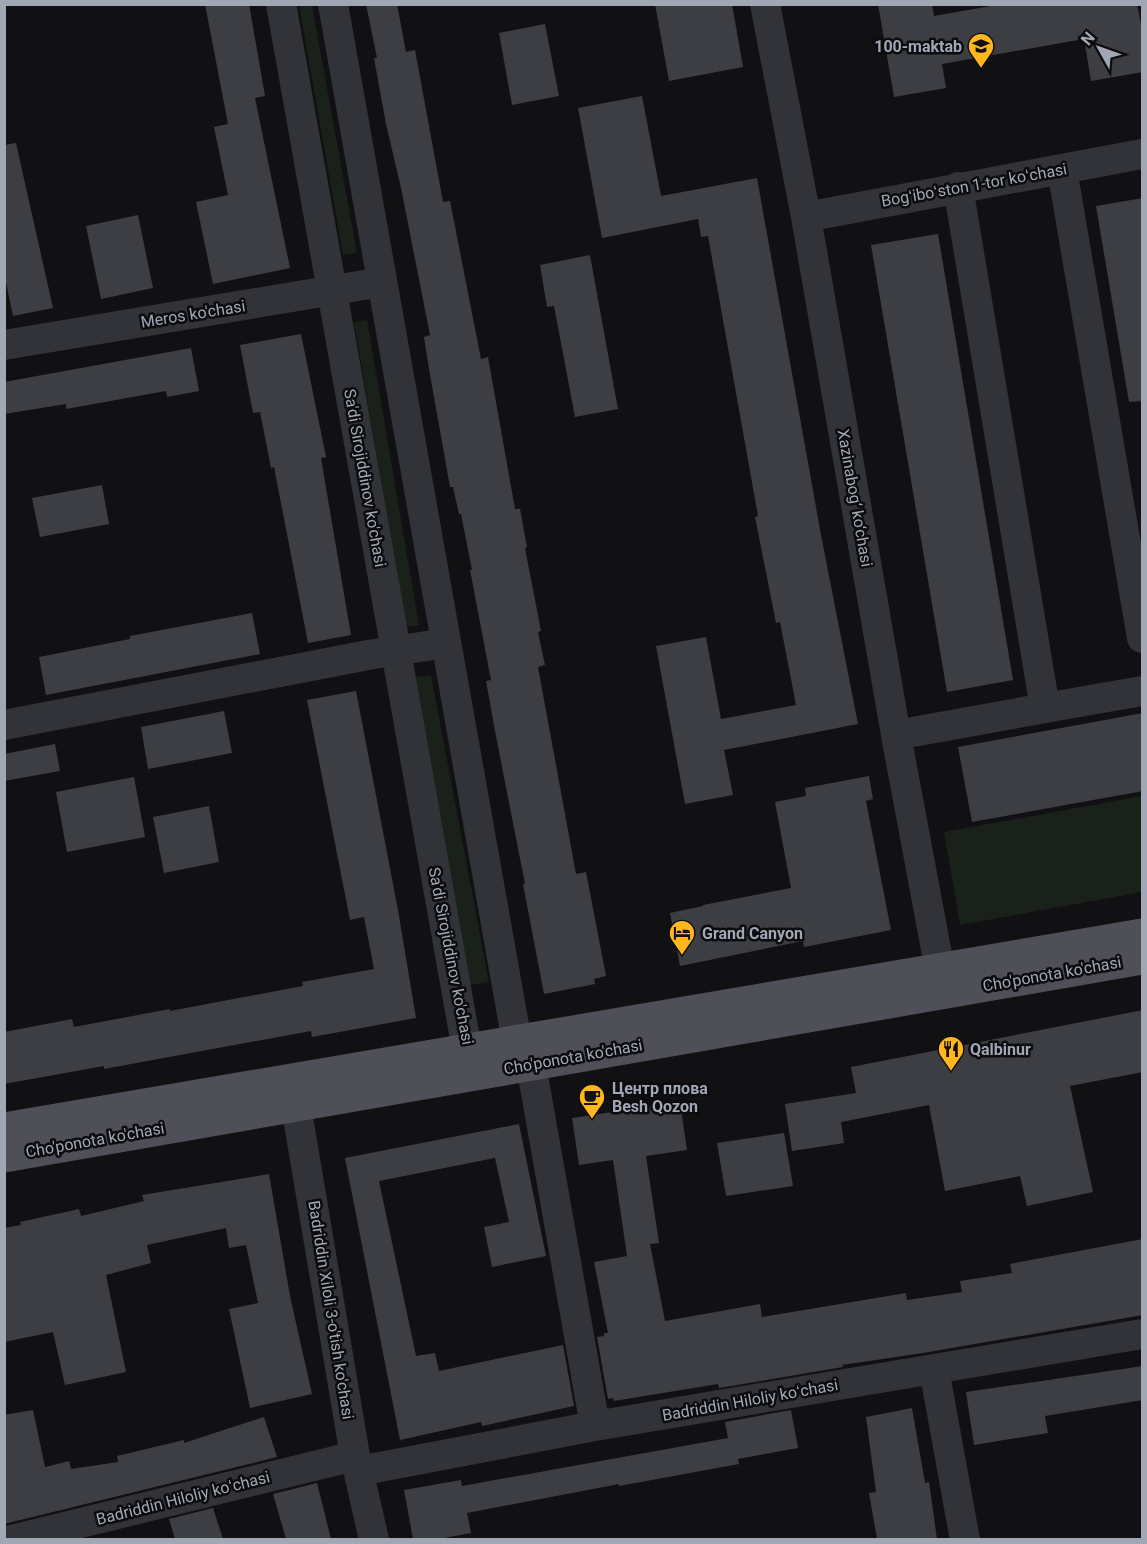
<svg xmlns="http://www.w3.org/2000/svg" width="1147" height="1544" font-family="Roboto,sans-serif">
<style>
.green{fill:#19211a}
.building{fill:#3d3e43}
.lines{fill:none;stroke-linecap:round;stroke-linejoin:round}
.minor{stroke:#323338;stroke-width:30}
.major{stroke:#4e4f57;stroke-width:33}
.labels{text-anchor:middle;dominant-baseline:central;stroke-width:5;stroke-linejoin:round;paint-order:stroke}
.poi-label{font-size:16px;font-weight:bold;fill:#a1a7b5;stroke:#0c0c0e;text-anchor:start}
.street-label{font-size:16px;fill:#a1a7b5;stroke:#0c0c0e}
</style>
<rect width="100%" height="100%" fill="#111113"/>
<path class="green" d="M 299,5 L 312,5 L 357,253 L 343,255 Z
M 367,320 L 419,625 L 406,627 L 354,322 Z
M 431,675 L 489,982 L 470,985 L 416,677 Z
M 1142,796 L 1142,892 L 960,925 L 944,832 Z"/>
<path class="building" d="M 205,4 L 249,4 L 265,96 L 255,98 L 290,268 L 213,284 L 196,202 L 228,195 L 214,127 L 228,124 Z
M 366,4 L 397,4 L 406,52 L 415,50 L 443,202 L 450,201 L 481,359 L 488,357 L 515,509 L 520,509 L 527,547 L 525,548 L 541,631 L 538,632 L 545,665 L 538,667 L 576,874 L 586,872 L 606,976 L 594,979 L 595,984 L 544,994 L 523,884 L 525,884 L 495,731 L 486,681 L 491,680 L 470,570 L 472,570 L 461,514 L 459,514 L 453,487 L 450,487 L 429,369 L 424,337 L 430,335 L 401,188 L 386,124 L 374,58 L 377,58 Z
M 655,4 L 732,4 L 743,67 L 669,81 Z
M 878,4 L 932,4 L 934,16 L 1002,4 L 1137,4 L 1143,34 L 1143,72 L 1091,81 L 1084,39 L 942,64 L 946,88 L 894,97 Z
M 545,24 L 559,96 L 512,105 L 499,33 Z
M 642,96 L 661,196 L 757,178 L 821,535 L 858,724 L 724,750 L 733,795 L 685,804 L 656,646 L 706,637 L 721,719 L 796,705 L 780,622 L 776,623 L 755,517 L 758,516 L 708,236 L 701,237 L 698,219 L 602,238 L 578,108 Z
M 16,143 L 53,308 L 13,316 L 4,273 L 4,145 Z
M 1143,198 L 1143,401 L 1129,402 L 1096,206 Z
M 138,215 L 153,288 L 101,299 L 86,226 Z
M 938,234 L 1013,680 L 947,692 L 871,245 Z
M 590,255 L 618,409 L 575,417 L 554,306 L 547,307 L 540,265 Z
M 301,334 L 326,457 L 321,458 L 351,635 L 308,643 L 274,467 L 271,468 L 260,412 L 253,413 L 240,345 Z
M 191,348 L 199,391 L 167,397 L 166,391 L 66,409 L 66,404 L 4,414 L 4,382 Z
M 102,485 L 109,524 L 40,537 L 32,498 Z
M 252,613 L 260,654 L 46,695 L 39,657 L 130,639 L 130,636 Z
M 356,691 L 398,910 L 416,1018 L 312,1037 L 311,1031 L 104,1069 L 104,1066 L 4,1084 L 4,1032 L 72,1019 L 74,1027 L 170,1009 L 170,1011 L 303,986 L 302,982 L 374,969 L 364,917 L 350,920 L 307,700 Z
M 224,711 L 232,753 L 148,769 L 141,727 Z
M 1143,713 L 1143,791 L 972,822 L 958,747 Z
M 55,744 L 60,771 L 4,781 L 4,754 Z
M 869,776 L 873,799 L 866,801 L 891,930 L 804,947 L 803,941 L 680,966 L 670,913 L 703,906 L 703,905 L 791,888 L 775,802 L 806,796 L 805,788 Z
M 134,777 L 145,837 L 67,852 L 56,792 Z
M 209,806 L 219,862 L 164,873 L 153,817 Z
M 1143,1010 L 1143,1072 L 1070,1086 L 1093,1192 L 1027,1206 L 1020,1176 L 945,1191 L 929,1105 L 841,1122 L 844,1143 L 792,1151 L 785,1104 L 856,1093 L 851,1067 Z
M 680,1102 L 687,1150 L 646,1156 L 659,1243 L 650,1244 L 665,1321 L 760,1304 L 762,1317 L 906,1293 L 907,1300 L 962,1292 L 960,1281 L 1012,1273 L 1010,1264 L 1143,1239 L 1143,1315 L 923,1353 L 842,1365 L 843,1367 L 719,1388 L 718,1384 L 614,1401 L 613,1398 L 608,1399 L 597,1337 L 604,1336 L 604,1333 L 608,1333 L 594,1262 L 627,1256 L 613,1160 L 579,1165 L 572,1118 Z
M 519,1124 L 546,1256 L 492,1267 L 484,1227 L 509,1222 L 495,1158 L 379,1181 L 416,1356 L 435,1353 L 439,1371 L 563,1345 L 574,1406 L 482,1426 L 481,1422 L 400,1440 L 345,1158 Z
M 784,1133 L 793,1186 L 726,1196 L 717,1143 Z
M 269,1174 L 290,1296 L 312,1394 L 250,1408 L 229,1309 L 258,1303 L 246,1245 L 229,1248 L 226,1228 L 147,1245 L 151,1263 L 106,1275 L 126,1372 L 65,1385 L 53,1332 L 4,1342 L 4,1228 L 21,1225 L 20,1222 L 79,1209 L 81,1216 L 144,1201 L 142,1195 Z
M 1143,1366 L 1143,1400 L 1045,1416 L 1048,1433 L 974,1445 L 966,1392 Z
M 912,1408 L 925,1483 L 929,1482 L 937,1539 L 877,1539 L 869,1493 L 876,1492 L 866,1417 Z
M 33,1410 L 45,1467 L 69,1461 L 71,1469 L 118,1462 L 117,1456 L 184,1440 L 184,1443 L 264,1417 L 277,1457 L 4,1524 L 4,1415 Z
M 791,1410 L 798,1448 L 738,1459 L 739,1464 L 619,1486 L 619,1484 L 467,1513 L 471,1533 L 439,1539 L 413,1539 L 404,1490 L 461,1480 L 462,1486 L 728,1438 L 725,1422 Z
M 317,1483 L 331,1539 L 286,1539 L 273,1494 Z
M 213,1508 L 223,1539 L 175,1539 L 169,1519 Z"/>
<g class="lines">
<path class="minor" d="M 281,4 L 467,1050 L 496,1070 L 517,1042 L 333,4
M 765,4 L 806,217 L 896,735 L 944,992
M 1062,169 L 1142,638
M 806,217 L 1142,154
M 4,345 L 382,282
M 1045,708 L 1142,691
M 4,725 L 368,655 L 446,643
M 896,735 L 1045,708 L 958,187
M 527,1042 L 595,1426
M 292,1082 L 355,1456 L 374,1540
M 934,1369 L 965,1540
M 359,1471 L 595,1426 L 1142,1334
M 11,1540 L 355,1456"/>
<path class="major" d="M 4,1129 L 1142,935
M 4,1156 L 1142,958"/>
</g>
<defs>
<g id="school-pin" transform="scale(1.35)"><path d="M0 17L-7.5 6A9.5 9.5 0 1 1 7.5 6Z" fill="#ffb71d" stroke="#0c0c0e"/><path d="M0-5L7-2L0 1L-7-2ZM-4 1L0 2.5L4 1V4Q0 6-4 4Z" fill="#111"/></g>
<g id="hotel-pin" transform="scale(1.35)"><path d="M0 17L-7.5 6A9.5 9.5 0 1 1 7.5 6Z" fill="#ffb71d" stroke="#0c0c0e"/><path d="M-6-4.5h1.5V1H6V5H4.5V3h-9V5H-6ZM-4 0a1.8 1.8 0 1 1 3.6 0ZM.5 0V-2.5h3Q6-2.5 6 0Z" fill="#111"/></g>
<g id="restaurant-pin" transform="scale(1.35)"><path d="M0 17L-7.5 6A9.5 9.5 0 1 1 7.5 6Z" fill="#ffb71d" stroke="#0c0c0e"/><path d="M-5-6h1v4h1v-4h1v4h1v-4h1v5L-1.5 .5V6h-2V.5L-5-1ZM5-6V6H3V1.5H1.5Q1.5-4 5-6Z" fill="#111"/></g>
<g id="cafe-pin" transform="scale(1.35)"><path d="M0 17L-7.5 6A9.5 9.5 0 1 1 7.5 6Z" fill="#ffb71d" stroke="#0c0c0e"/><path d="M-5.5-4.5H6V0H3Q3 3.5 0 3.5H-2.5Q-5.5 3.5-5.5 0ZM3-3.2v2h1.7v-2ZM-6 4.5H4V6H-6Z" fill="#111"/></g>
</defs>
<g fill-rule="evenodd">
<use href="#school-pin" x="981" y="46"/>
<use href="#hotel-pin" x="682" y="933"/>
<use href="#restaurant-pin" x="951" y="1049"/>
<use href="#cafe-pin" x="592" y="1097"/>
</g>
<g class="labels">
<g class="poi-label">
<text x="962" y="46" text-anchor="end">100-maktab</text>
<text x="702" y="933">Grand Canyon</text>
<text x="970" y="1049">Qalbinur</text>
<text x="612" y="1088">Центр плова<tspan x="612" dy="18">Besh Qozon</tspan></text>
</g>
<g class="street-label">
<text transform="translate(974 185) rotate(-10)">Bogʻiboʻston 1-tor koʻchasi</text>
<text transform="translate(193 314) rotate(-9)">Meros ko'chasi</text>
<text transform="translate(365 478) rotate(80)">Sa'di Sirojiddinov ko'chasi</text>
<text transform="translate(855 498) rotate(80)">Xazinabog‘ ko‘chasi</text>
<text transform="translate(451 956) rotate(79)">Sa'di Sirojiddinov ko'chasi</text>
<text transform="translate(1052 974) rotate(-10)">Cho'ponota ko'chasi</text>
<text transform="translate(573 1057) rotate(-10)">Cho'ponota ko'chasi</text>
<text transform="translate(95 1140) rotate(-10)">Cho'ponota ko'chasi</text>
<text transform="translate(331 1310) rotate(81)">Badriddin Xiloli 3-o'tish ko'chasi</text>
<text transform="translate(750 1400) rotate(-10)">Badriddin Hiloliy koʻchasi</text>
<text transform="translate(183 1498) rotate(-14)">Badriddin Hiloliy koʻchasi</text>
</g>
</g>
<rect width="1147" height="1544" fill="none" stroke="#a1a7b5" stroke-width="12"/>
<g transform="translate(1099 48) rotate(310)" stroke="#0c0c0e" stroke-width="4.5" paint-order="stroke">
<path d="M0-4.5L10 22L0 15L-10 22Z" fill="#a1a7b5"/>
<text y="-9" font-size="16" font-weight="bold" text-anchor="middle" fill="#a1a7b5">N</text>
</g>
</svg>
